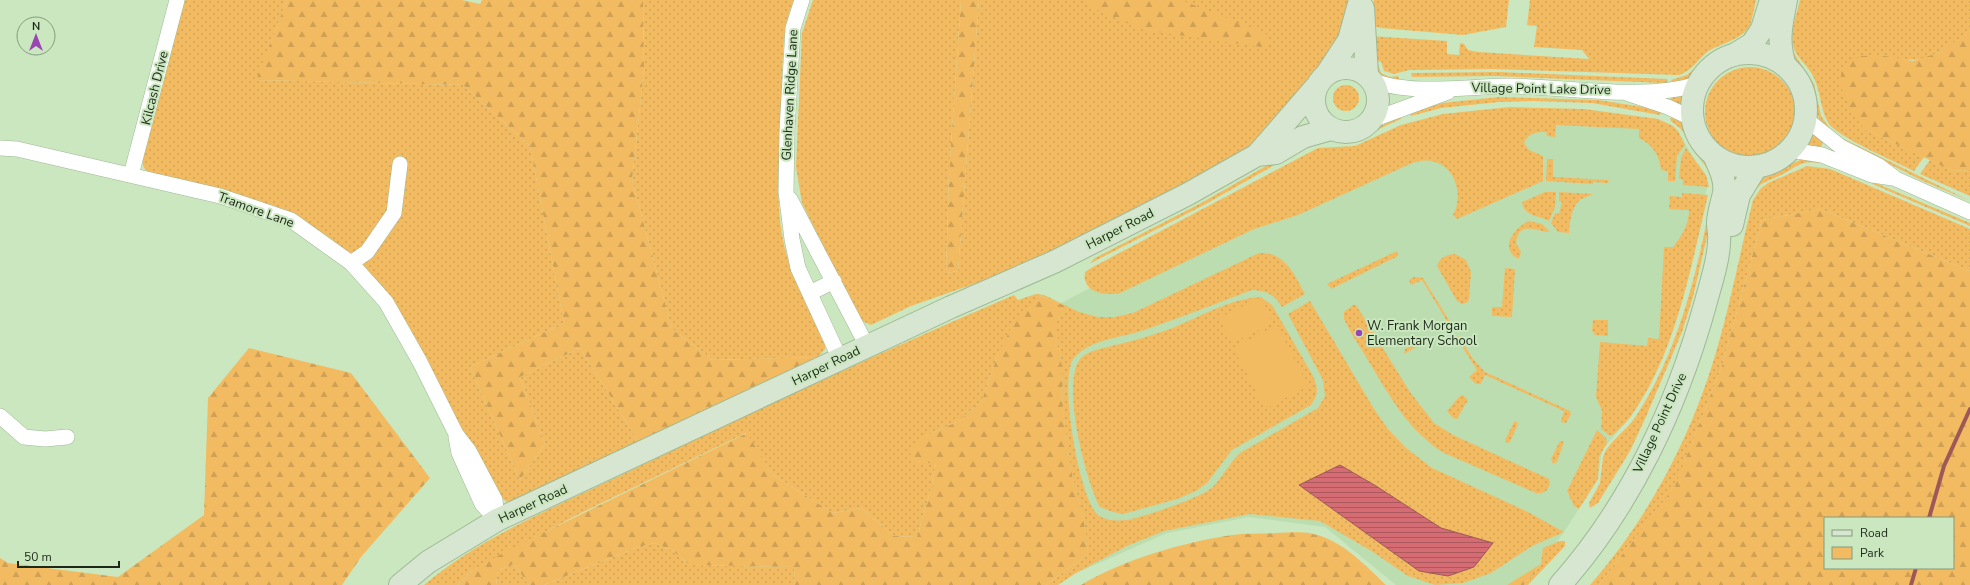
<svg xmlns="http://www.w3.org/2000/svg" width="1970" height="585" font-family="'Nunito Sans',sans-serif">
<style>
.built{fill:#bcddb0}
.grass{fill:url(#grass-dots);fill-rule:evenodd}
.forest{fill:url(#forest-firs);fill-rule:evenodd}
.green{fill:#f3bb61}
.water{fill:url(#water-rules);stroke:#9e5858}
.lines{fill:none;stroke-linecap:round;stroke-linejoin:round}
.stream{stroke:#9e5858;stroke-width:4}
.street-casing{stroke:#9eb994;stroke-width:16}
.secondary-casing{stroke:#9eb994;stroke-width:24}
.street{stroke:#fff;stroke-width:15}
.secondary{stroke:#d7e6d0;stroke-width:22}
.poi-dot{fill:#9945b4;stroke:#cae7bf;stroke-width:1.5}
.labels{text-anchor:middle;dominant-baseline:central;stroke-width:4;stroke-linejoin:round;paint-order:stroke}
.street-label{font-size:13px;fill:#1d2819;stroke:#cae7bf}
.poi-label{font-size:13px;fill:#1d2819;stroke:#cae7bf;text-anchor:start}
</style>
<defs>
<pattern id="grass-dots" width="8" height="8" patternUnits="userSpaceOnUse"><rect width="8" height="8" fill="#f3bb61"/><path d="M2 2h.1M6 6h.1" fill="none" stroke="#d0a154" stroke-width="1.8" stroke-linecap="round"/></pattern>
<pattern id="forest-firs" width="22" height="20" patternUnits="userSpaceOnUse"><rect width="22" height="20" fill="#f3bb61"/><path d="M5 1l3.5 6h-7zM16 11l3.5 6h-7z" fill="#d0a154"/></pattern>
<pattern id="water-rules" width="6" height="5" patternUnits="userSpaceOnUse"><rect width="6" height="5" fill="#d56c73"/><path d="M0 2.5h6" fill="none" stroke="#ac595e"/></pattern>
</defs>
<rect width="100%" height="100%" fill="#cae7bf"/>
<path class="built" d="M 1577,122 L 1679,133 L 1708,183 L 1688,277 L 1632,415 L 1602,450 L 1598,479 L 1564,532 L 1541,564 L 1514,585 L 1396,585 L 1325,527 L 1249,517 L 1167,533 L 1076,573 L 1046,311 L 1322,167 L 1446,129 Z"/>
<path class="grass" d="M 181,0 L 287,0 L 257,80 L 463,85 L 530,146 L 564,323 L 470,367 L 520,480 L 545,444 L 520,377 L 580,348 L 640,444 L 519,500 L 507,502 L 500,497 L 386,292 C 351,247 306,217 252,199 C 220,188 185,183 151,174 L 144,168 L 141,159 Z
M 643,0 L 794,0 C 780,31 783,71 782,105 C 780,156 772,213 789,262 C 798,289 813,314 825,339 L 825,349 L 818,357 L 713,360 L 672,329 L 632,180 L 644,68 Z
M 813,0 L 961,0 L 949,173 L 946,273 L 958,271 L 979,0 L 1086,0 L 1086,5 L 1181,0 L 1348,0 L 1345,25 L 1318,70 L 1269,131 L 1225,164 L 1129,215 L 1005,273 L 911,306 L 871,325 L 862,321 L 847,295 L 802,203 L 796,167 L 802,33 Z
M 1374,0 L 1509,0 L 1506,27 L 1463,35 L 1381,28 L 1370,25 Z
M 1530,0 L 1756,0 C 1754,8 1753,17 1750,25 C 1742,41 1719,43 1706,53 C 1697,61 1691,71 1679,75 L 1493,69 L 1409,70 L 1394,74 L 1384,71 L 1381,61 L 1377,62 L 1381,73 L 1390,77 L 1398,76 L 1400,81 L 1378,75 L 1369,36 L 1447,41 L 1447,54 L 1459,55 L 1460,43 L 1464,44 L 1468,50 L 1478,52 L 1589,59 L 1582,50 L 1534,47 L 1537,26 L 1527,25 Z
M 1800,0 L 1970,0 L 1970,31 C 1935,56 1925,67 1880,55 L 1864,129 L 1924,157 L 1914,171 C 1896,162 1840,138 1829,124 C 1820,110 1821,92 1814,78 C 1810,69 1803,63 1798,56 C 1786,39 1796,18 1800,0 Z
M 1754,33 L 1716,57 L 1691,79 L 1675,84 L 1671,80 L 1687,75 L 1708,57 Z
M 1790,47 L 1814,84 L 1821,116 L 1831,130 L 1823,126 L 1819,119 L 1811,89 L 1803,73 L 1791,60 Z
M1705 112a45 45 0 1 1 90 0a45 45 0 1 1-90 0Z
M 1499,72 L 1667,79 L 1668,81 L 1665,83 L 1495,76 L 1412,77 L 1411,73 Z
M1333 98a13 13 0 1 1 26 0a13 13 0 1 1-26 0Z
M 1686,94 L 1685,108 L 1671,101 L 1671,96 Z
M 1499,97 L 1598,100 L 1662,110 L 1660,115 L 1592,103 L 1534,101 L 1499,102 L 1441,108 L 1411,116 L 1410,113 L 1442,103 Z
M 1510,107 L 1584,109 L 1658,119 L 1673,126 L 1678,131 L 1685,145 L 1677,156 L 1675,181 L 1668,181 L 1668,171 L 1661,170 C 1660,156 1652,144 1639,138 L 1639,129 L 1556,125 L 1555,137 L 1547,136 L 1546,132 C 1536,132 1528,133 1524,143 L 1529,150 L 1543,156 L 1543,181 L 1457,219 L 1453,215 C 1463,198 1457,168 1435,162 C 1426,159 1418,161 1410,164 L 1298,215 L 1254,229 L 1120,293 C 1106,296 1081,293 1085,272 L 1091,268 L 1318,148 L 1355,146 L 1401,125 L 1443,114 Z
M 1401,116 L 1401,119 C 1369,132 1364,143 1327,141 C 1338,137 1347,140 1358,137 C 1373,131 1387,122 1401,116 Z
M 1672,116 L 1684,124 L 1718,183 L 1713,184 L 1711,173 L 1692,149 L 1682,130 L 1670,120 Z
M 1811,132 L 1823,143 L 1821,147 L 1806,146 Z
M 1836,137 L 1840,137 L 1970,201 L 1921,180 Z
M 1686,148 L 1706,175 L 1709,187 L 1683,185 L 1683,180 L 1679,178 L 1681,158 Z
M 1285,155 L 1285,159 L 1204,205 L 1089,264 L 1095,258 L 1203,202 Z
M 1547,159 L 1553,159 L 1553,177 L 1609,180 L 1608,183 L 1593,182 L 1593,184 L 1546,181 Z
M 1802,159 L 1816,159 L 1818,163 C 1800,160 1796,168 1781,175 C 1765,183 1760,181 1750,198 L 1762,178 Z
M 1930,160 L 1953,171 L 1970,170 L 1970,196 L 1920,174 Z
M 1826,162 L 1970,223 L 1970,226 L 1877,186 Z
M 1807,166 L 1830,169 L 1970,229 L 1970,271 L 1820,209 L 1762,220 L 1722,366 L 1675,487 L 1599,585 L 1590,585 C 1647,520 1689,441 1714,359 C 1730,307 1740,252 1753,200 L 1761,188 L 1768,183 Z
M 1545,192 L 1556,192 L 1555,207 L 1549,221 C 1539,215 1524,217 1522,202 Z
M 1559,192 L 1593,194 C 1590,196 1585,197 1581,199 C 1571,207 1570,221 1569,233 L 1558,232 L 1551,223 L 1555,213 L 1559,214 L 1562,202 L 1559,201 Z
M 1682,193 L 1708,195 C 1691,266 1676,352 1633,413 C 1628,421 1620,428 1613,435 L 1609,435 L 1601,429 L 1602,411 L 1596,397 L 1600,342 L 1647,346 L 1648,338 L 1659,339 L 1664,247 L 1673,247 C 1682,236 1689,224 1689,210 L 1669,209 L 1670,196 L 1682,197 Z
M 1712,193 L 1717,194 L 1693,297 L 1682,332 L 1645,419 L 1630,451 L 1598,503 L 1590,508 L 1589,503 L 1600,483 L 1603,457 L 1606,450 C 1616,436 1630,427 1638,413 C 1679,350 1699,266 1712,193 Z
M 1529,221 L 1542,224 L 1550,232 C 1537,232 1519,219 1516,243 L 1521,252 L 1519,259 C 1498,250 1514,227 1529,221 Z
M 1397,251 L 1398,256 L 1331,289 L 1327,284 Z
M 1259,253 C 1285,252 1294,274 1305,294 L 1282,307 C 1274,294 1267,291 1252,290 C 1217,303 1182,317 1147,329 C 1124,338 1091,338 1074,358 C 1058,376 1079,500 1098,515 C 1106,521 1118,521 1127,520 C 1141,518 1198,498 1209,490 C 1222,480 1228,464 1240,453 L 1318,408 L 1325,396 L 1323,380 L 1288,314 L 1310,301 L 1374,409 L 1388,429 L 1406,448 L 1432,468 L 1526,511 L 1564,532 L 1532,546 L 1491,573 L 1463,583 L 1435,585 L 1408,576 L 1373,552 L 1320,521 L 1250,514 L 1164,531 L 1127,546 L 1076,573 L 1058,585 L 1046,585 L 1088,554 L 1083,514 L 1076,493 L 1070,465 L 1063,412 L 1062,367 L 1057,333 L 1057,320 L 1070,308 L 1041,296 L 998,354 L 982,400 L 959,421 L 926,436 L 936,463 L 931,488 L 917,537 L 894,536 L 861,508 L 833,513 L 773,475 L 746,433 L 579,514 L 473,570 L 458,585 L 424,585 C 484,534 561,505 632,470 C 758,409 885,350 1014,295 L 1018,300 L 1036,294 L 1044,295 L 1079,312 L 1098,317 L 1114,317 L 1133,313 ZM 1340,465 L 1376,486 L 1441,528 L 1493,543 L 1474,567 L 1448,576 L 1419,571 L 1300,485 Z
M 1455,254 L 1466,260 L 1471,272 L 1469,299 L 1468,302 L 1462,304 L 1457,301 L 1437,266 C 1440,257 1446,255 1455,254 Z
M 1505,268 L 1515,269 L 1512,317 L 1492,316 L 1492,307 L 1502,307 Z
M 1414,277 L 1423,278 L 1455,330 L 1453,331 L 1422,280 L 1411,285 L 1409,280 Z
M 1261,297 L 1272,305 L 1313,376 C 1318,388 1319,394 1311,405 L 1232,450 L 1207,483 L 1196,491 L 1177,499 L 1123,514 L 1113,512 L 1100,507 C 1086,483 1058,375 1083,356 C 1094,349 1108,347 1120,344 C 1137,340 1153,335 1170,329 C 1198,318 1230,298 1261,297 Z
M 1353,305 L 1356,305 L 1410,392 L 1434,423 L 1453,435 L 1549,479 L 1550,483 C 1548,491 1544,494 1536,493 L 1444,453 C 1410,432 1392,400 1372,367 C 1363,351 1352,336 1344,319 L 1344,312 Z
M 1593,320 L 1608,320 L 1608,336 L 1595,335 L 1592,331 Z
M 1459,336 L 1473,359 L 1485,372 L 1570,411 L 1571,414 L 1566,423 L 1561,422 L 1564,411 L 1485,375 L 1481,384 L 1476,384 L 1469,377 L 1477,370 L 1456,337 Z
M 1421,339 L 1424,339 L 1424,343 L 1404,354 L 1405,349 Z
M 1463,395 L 1468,400 L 1457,419 L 1453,418 L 1447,411 L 1460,396 Z
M 1516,421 L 1518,424 L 1510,442 L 1507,443 L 1505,440 L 1514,422 Z
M 1597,430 L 1606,438 L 1607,443 L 1599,457 L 1598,479 L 1579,509 L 1574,506 L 1567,491 Z
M 1560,441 L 1564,442 L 1557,462 L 1553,464 L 1551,459 Z
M 1560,541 L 1565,541 L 1565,546 L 1528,585 L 1524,585 L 1541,564 L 1543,548 Z
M 655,543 L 673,551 L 690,565 L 794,567 L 795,585 L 544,585 L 638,547 Z
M 514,564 L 529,585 L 496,585 L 498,570 Z"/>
<path class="forest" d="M 287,0 L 462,0 L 480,4 L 482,0 L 643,0 L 644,68 L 632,180 L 672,329 L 713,360 L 818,357 L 728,405 L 640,444 L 580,348 L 520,377 L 545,444 L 520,480 L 470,367 L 564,323 L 530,146 L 463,85 L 256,80 Z
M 961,0 L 979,0 L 958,271 L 946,273 L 949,173 Z
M 1086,0 L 1181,0 L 1266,34 L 1268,48 L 1144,30 L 1086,5 Z
M 1970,31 L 1970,170 L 1953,171 L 1864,129 L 1853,114 L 1840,85 L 1842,67 L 1861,56 L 1880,55 L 1913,61 L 1938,53 Z
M 1820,209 L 1970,271 L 1970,585 L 1599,585 L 1675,486 L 1722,366 L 1762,220 ZM 1825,518 L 1953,518 L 1953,568 L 1825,568 Z
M 1041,296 L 1070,308 L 1057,320 L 1057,333 L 1062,367 L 1063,411 L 1070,465 L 1076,493 L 1083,514 L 1088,554 L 1046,585 L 795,585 L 794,567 L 690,565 L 673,551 L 655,543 L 638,547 L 544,585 L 529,585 L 514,564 L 498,570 L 496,585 L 458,585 L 473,570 L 510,549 L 747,433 L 773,475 L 833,513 L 861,508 L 894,536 L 917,537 L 931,488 L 936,463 L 914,463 L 909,451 L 926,436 L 959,421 L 982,400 L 998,354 L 1013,324 Z
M 249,348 L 351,373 L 430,478 L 361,557 L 342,585 L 0,585 L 0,558 L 8,563 L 118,577 L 204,515 L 208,398 Z
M 1276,533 C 1287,533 1301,531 1313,534 C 1342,540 1365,565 1386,585 L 1081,585 C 1122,560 1184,542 1232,535 C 1246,533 1261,534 1276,533 Z
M 1541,564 L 1524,585 L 1507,585 Z"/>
<path class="green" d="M 1261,297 L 1273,323 L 1232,343 L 1219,318 Z
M 1277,325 L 1308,386 L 1265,409 L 1233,348 Z"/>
<path class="water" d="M 1340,465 L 1376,486 L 1441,528 L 1493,543 L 1474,567 L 1448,576 L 1419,571 L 1299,485 Z"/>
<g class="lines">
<path class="stream" d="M 1929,518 L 1944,466 L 1970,409
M 1911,585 L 1916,568"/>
<g class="street-casing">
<path id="street" d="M 802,0 L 793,28 L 787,130 L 786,192 L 792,239 L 798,268 L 840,359
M 1372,80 C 1408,96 1471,86 1511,86 C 1569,87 1643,101 1698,84
M 1629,94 L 1668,107 L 1693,119
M 1806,119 L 1841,147 L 1879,166 L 1896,179 L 1970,212
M 1372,120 L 1448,92
M 0,148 L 17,149 L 220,196 L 291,220 L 351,263 L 386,302 L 420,362 L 456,434 L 469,451 L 495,500 L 497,520
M 1790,150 L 1822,155 L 1872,175 L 1893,178
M 131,175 L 177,0
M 790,199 L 867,346
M 351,263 L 367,252 L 394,213 L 400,164
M 810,293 L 834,281
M 0,416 L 24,437 L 45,439 L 67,437
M 456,437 L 459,453 L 482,504 L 497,520"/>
</g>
<g class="secondary-casing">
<path id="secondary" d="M 1363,8 L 1367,75
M1692 110a57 57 0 1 1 114 0a57 57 0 1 1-114 0Z
M 1734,55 L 1752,44 L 1762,29 L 1771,0
M 1785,66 C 1777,41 1781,26 1786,0
M1314 100a32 32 0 1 1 64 0a32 32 0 1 1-64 0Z
M 1326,75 L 1349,40 L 1360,0
M 1257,155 L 1316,87
M 1732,225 L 1739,195 L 1756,167
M 400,585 L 428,562 L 497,520 L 951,307 L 1054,262 L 1188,194 L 1257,155 L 1276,153 L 1303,137 L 1331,129
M 1560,585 C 1630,507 1677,406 1705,305 C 1710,286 1719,260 1719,241 C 1720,235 1718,229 1718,223 C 1718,213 1722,203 1724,193 C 1726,179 1719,167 1714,155"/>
</g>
<use href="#street" class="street"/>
<use href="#secondary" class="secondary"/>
</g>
<circle class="poi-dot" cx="1359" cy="333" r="4"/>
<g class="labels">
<g class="street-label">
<text transform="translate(155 88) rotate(-76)">Kilcash Drive</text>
<text transform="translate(1541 89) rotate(1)">Village Point Lake Drive</text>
<text transform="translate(790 95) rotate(-87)">Glenhaven Ridge Lane</text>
<text transform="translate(256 210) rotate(20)">Tramore Lane</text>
<text transform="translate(1120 229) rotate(-27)">Harper Road</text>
<text transform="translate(826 366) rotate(-26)">Harper Road</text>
<text transform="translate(1660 423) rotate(-65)">Village Point Drive</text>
<text transform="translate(533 504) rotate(-25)">Harper Road</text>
</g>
<g class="poi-label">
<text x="1367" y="326">W. Frank Morgan<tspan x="1367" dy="15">Elementary School</tspan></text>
</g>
</g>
<rect x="1824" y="517" width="130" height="52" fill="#cae7bf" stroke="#859b7d"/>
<rect x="1832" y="530" width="20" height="6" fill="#d7e6d0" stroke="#859b7d"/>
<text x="1860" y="537" font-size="12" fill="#1d2819">Road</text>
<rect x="1832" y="547" width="20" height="12" fill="#f3bb61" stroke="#859b7d"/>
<text x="1860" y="557" font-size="12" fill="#1d2819">Park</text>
<g transform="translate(36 36)"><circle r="19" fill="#cae7bf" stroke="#859b7d"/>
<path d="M0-3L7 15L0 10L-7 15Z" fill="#9945b4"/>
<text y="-6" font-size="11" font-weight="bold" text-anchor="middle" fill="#1d2819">N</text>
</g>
<path d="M18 561v6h101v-6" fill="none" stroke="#1d2819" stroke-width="2"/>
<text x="24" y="561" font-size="12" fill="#1d2819" stroke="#cae7bf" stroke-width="3" paint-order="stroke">50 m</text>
</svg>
